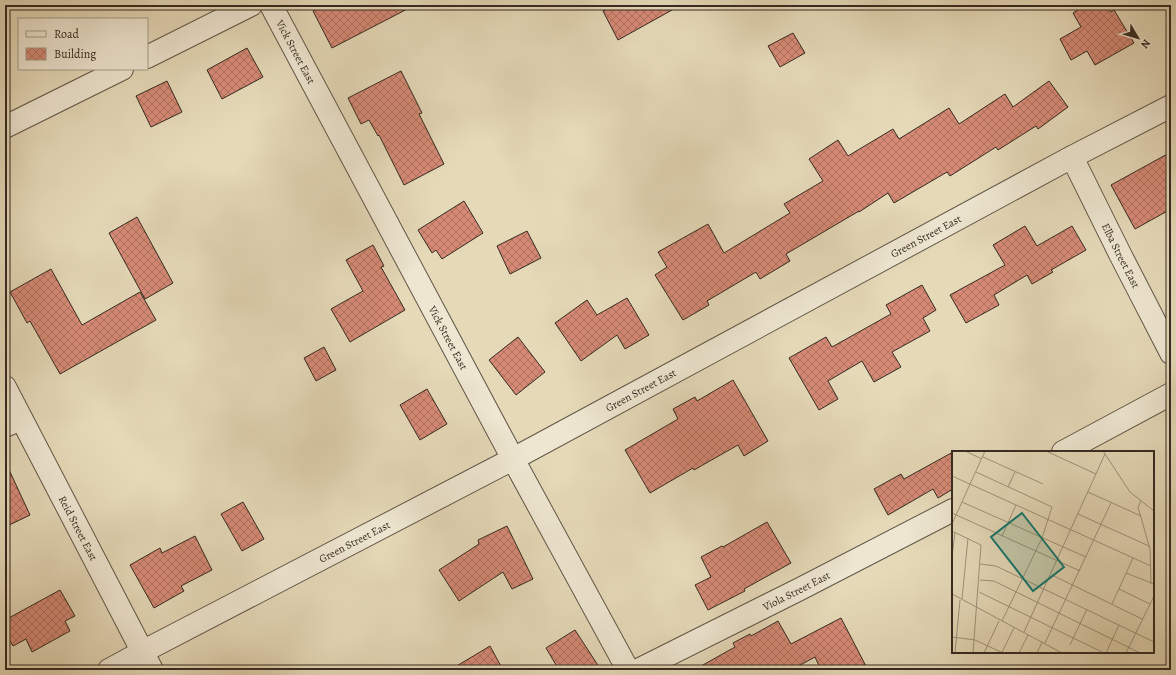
<svg xmlns="http://www.w3.org/2000/svg" width="1176" height="675" font-family="Alegreya,serif">
<style>
.building{fill:url(#building-cross-hatch);stroke:#342a21}
.lines{fill:none;stroke-linecap:round;stroke-linejoin:round}
.minor-casing{stroke:#605647;stroke-width:24}
.tertiary-casing{stroke:#605647;stroke-width:24}
.minor{stroke:#eee6d1;stroke-width:22}
.tertiary{stroke:#eee6d1;stroke-width:22}
.labels{text-anchor:middle;dominant-baseline:central;stroke-width:3.5;stroke-linejoin:round;paint-order:stroke}
.street-label{font-size:11px;fill:#342a21;stroke:#eee6d1}
.inset-road{fill:none;stroke:#9e937c;stroke-width:1}
.view{fill:#0f766e;fill-opacity:0.15;stroke:#0f766e;stroke-width:2}
.inset-edge{fill:none;stroke:#342a21;stroke-width:2}
</style>
<defs>
<pattern id="building-cross-hatch" width="8" height="8" patternUnits="userSpaceOnUse"><rect width="8" height="8" fill="#d68a76"/><path d="M0 0l8 8M0 8l8-8" fill="none" stroke="#ae7160"/></pattern>
</defs>
<rect width="100%" height="100%" fill="#e5d9b8"/>
<filter id="stains"><feTurbulence type="fractalNoise" baseFrequency=".005" numOctaves="4"/><feColorMatrix values="0 0 0 0 .2 0 0 0 0 .09 0 0 0 0 .02 0 0 0 .5 -.17"/></filter>
<radialGradient id="worn" r=".72"><stop offset=".6" stop-color="#630" stop-opacity="0"/><stop offset="1" stop-color="#630" stop-opacity=".3"/></radialGradient>
<path class="building" d="M 324,5 L 415,5 L 332,48 L 313,11 Z
M 615,5 L 681,5 L 618,40 L 603,11 Z
M 1086,5 L 1106,5 L 1111,12 L 1114,10 L 1134,43 L 1095,65 L 1087,51 L 1071,60 L 1060,39 L 1081,27 L 1073,13 Z
M 793,33 L 805,53 L 780,67 L 768,46 Z
M 247,48 L 263,77 L 222,99 L 207,70 Z
M 401,71 L 422,113 L 419,114 L 444,164 L 404,185 L 379,135 L 378,136 L 369,120 L 361,124 L 348,98 Z
M 167,81 L 182,112 L 151,127 L 136,96 Z
M 1049,81 L 1068,107 L 1038,129 L 1036,126 L 998,150 L 996,147 L 950,176 L 947,172 L 894,203 L 888,193 L 859,212 L 859,211 L 786,254 L 790,261 L 760,279 L 756,272 L 707,301 L 709,305 L 683,320 L 655,275 L 667,267 L 658,252 L 708,224 L 724,253 L 790,213 L 784,204 L 823,181 L 809,159 L 838,140 L 848,156 L 893,129 L 899,139 L 949,108 L 959,124 L 1005,94 L 1013,107 Z
M 1171,152 L 1171,209 L 1135,229 L 1111,185 Z
M 464,201 L 483,233 L 442,259 L 436,250 L 432,253 L 418,230 Z
M 137,217 L 173,283 L 145,299 L 109,233 Z
M 1025,226 L 1037,246 L 1072,226 L 1086,250 L 1051,270 L 1053,272 L 1032,284 L 1027,275 L 994,295 L 999,305 L 966,323 L 950,295 L 1005,265 L 993,245 Z
M 527,231 L 541,258 L 510,274 L 497,246 Z
M 373,245 L 384,266 L 381,267 L 405,310 L 350,342 L 331,309 L 363,291 L 346,260 Z
M 51,269 L 82,325 L 140,292 L 156,320 L 60,374 L 30,321 L 27,323 L 10,292 Z
M 922,285 L 936,310 L 923,318 L 930,331 L 892,352 L 901,367 L 874,382 L 862,361 L 828,381 L 838,399 L 819,410 L 789,358 L 826,337 L 832,347 L 891,314 L 886,305 Z
M 627,298 L 649,335 L 625,349 L 617,335 L 581,361 L 555,323 L 587,300 L 597,315 Z
M 518,337 L 545,372 L 516,395 L 489,360 Z
M 324,347 L 336,370 L 316,381 L 304,358 Z
M 733,380 L 768,441 L 744,456 L 738,445 L 694,470 L 693,468 L 650,493 L 625,450 L 678,419 L 673,409 L 695,397 L 697,401 Z
M 427,389 L 447,424 L 420,440 L 400,405 Z
M 953,452 L 953,489 L 938,498 L 933,489 L 888,515 L 874,489 L 901,474 L 904,479 Z
M 5,461 L 30,515 L 5,527 Z
M 243,502 L 264,539 L 242,551 L 221,514 Z
M 767,522 L 791,563 L 744,589 L 745,591 L 708,610 L 695,585 L 711,577 L 701,557 L 722,546 L 723,547 Z
M 507,526 L 533,579 L 512,589 L 503,572 L 459,601 L 439,570 L 479,544 L 478,540 Z
M 195,536 L 212,570 L 181,586 L 184,591 L 154,608 L 130,565 L 160,548 L 162,553 Z
M 60,590 L 75,616 L 65,621 L 70,631 L 32,652 L 26,639 L 13,646 L 5,633 L 5,620 Z
M 841,618 L 868,670 L 821,670 L 815,657 L 791,670 L 694,670 L 735,647 L 733,643 L 750,634 L 751,636 L 778,621 L 791,644 Z
M 575,630 L 601,670 L 559,670 L 546,648 Z
M 490,646 L 503,670 L 450,670 Z"/>
<g class="lines">
<g class="minor-casing">
<g id="minor">
<path id="s1" d="M 271,5 L 513,459 L 628,670"/>
<path d="M 147,57 L 251,5"/>
<path d="M 5,127 L 122,69"/>
<path id="s2" d="M 1072,157 L 1120,254 L 1171,353"/>
<path d="M 5,426 L 21,419"/>
<path d="M 1063,452 L 1171,394"/>
<path id="s3" d="M 109,670 L 142,652 L 513,459 L 1072,157 L 1171,106"/>
<path id="s4" d="M 638,670 L 800,589 L 953,510"/>
</g>
</g>
<g class="tertiary-casing">
<g id="tertiary">
<path id="s5" d="M 5,387 L 152,670"/>
</g>
</g>
<use href="#minor" class="minor"/>
<use href="#tertiary" class="tertiary"/>
</g>
<g class="labels">
<g class="street-label">
<text stroke="none"><textPath href="#s1" startOffset="53">Vick Street East</textPath></text>
<text stroke="none"><textPath href="#s3" startOffset="925">Green Street East</textPath></text>
<text stroke="none"><textPath href="#s2" startOffset="110">Elba Street East</textPath></text>
<text stroke="none"><textPath href="#s1" startOffset="377">Vick Street East</textPath></text>
<text stroke="none"><textPath href="#s3" startOffset="601">Green Street East</textPath></text>
<text stroke="none"><textPath href="#s5" startOffset="159">Reid Street East</textPath></text>
<text stroke="none"><textPath href="#s3" startOffset="277">Green Street East</textPath></text>
<text stroke="none"><textPath href="#s4" startOffset="177">Viola Street East</textPath></text>
</g>
</g>
<g transform="translate(952 451)">
<rect width="202" height="202" fill="#e5d9b8"/>
<path class="inset-road" d="M 13,0 L 30,8M 94,0 L 144,23M 151,0 L 178,41 L 202,60M 31,6 L 91,33M 24,21 L 100,56 L 90,87 L 50,170M 0,25 L 199,115M 56,36 L 63,21M 136,41 L 189,65M 189,50 L 186,56 L 198,98 L 199,133M 10,51 L 134,106M 0,62 L 128,120M 126,63 L 197,95M 0,73 L 33,0M 0,80 L 29,94 L 21,202M 50,85 L 64,54M 0,106 L 3,81M 28,113 L 44,115 L 202,191M 174,122 L 202,133M 100,124 L 190,168M 28,129 L 42,130 L 188,202M 167,138 L 198,153M 27,141 L 152,202M 0,143 L 110,202M 10,148 L 16,87M 160,153 L 181,107M 72,181 L 153,3M 0,186 L 23,189 L 51,202M 93,192 L 159,52M 118,194 L 135,158M 50,201 L 62,177M 3,202 L 8,149M 32,202 L 47,170M 67,202 L 76,184M 85,202 L 90,191M 154,202 L 167,174M 174,202 L 202,145"/>
<path class="view" d="M 70,62 L 112,116 L 81,140 L 39,86 Z"/>
<rect width="202" height="202" class="inset-edge"/>
</g>
<rect width="1176" height="675" fill="none" stroke="#e5d9b8" stroke-width="20"/>
<rect x="6" y="6" width="1164" height="663" fill="none" stroke="#342a21" stroke-width="2"/>
<rect x="10" y="10" width="1156" height="655" fill="none" stroke="#342a21"/>
<rect x="18" y="18" width="130" height="52" fill="#eee6d1" stroke="#a49b8b"/>
<rect x="26" y="31" width="20" height="6" fill="#eee6d1" stroke="#a49b8b"/>
<text x="54" y="38" font-size="12" fill="#342a21">Road</text>
<rect x="26" y="48" width="20" height="12" fill="url(#building-cross-hatch)" stroke="#a49b8b"/>
<text x="54" y="58" font-size="12" fill="#342a21">Building</text>
<g transform="translate(1138 38) rotate(128)" stroke="#eee6d1" stroke-width="3" paint-order="stroke">
<path d="M0-3L7 15L0 10L-7 15Z" fill="#342a21"/>
<text y="-6" font-size="11" font-weight="bold" text-anchor="middle" fill="#342a21">N</text>
</g>
<rect width="100%" height="100%" filter="url(#stains)"/>
<rect width="100%" height="100%" fill="url(#worn)"/>
</svg>
